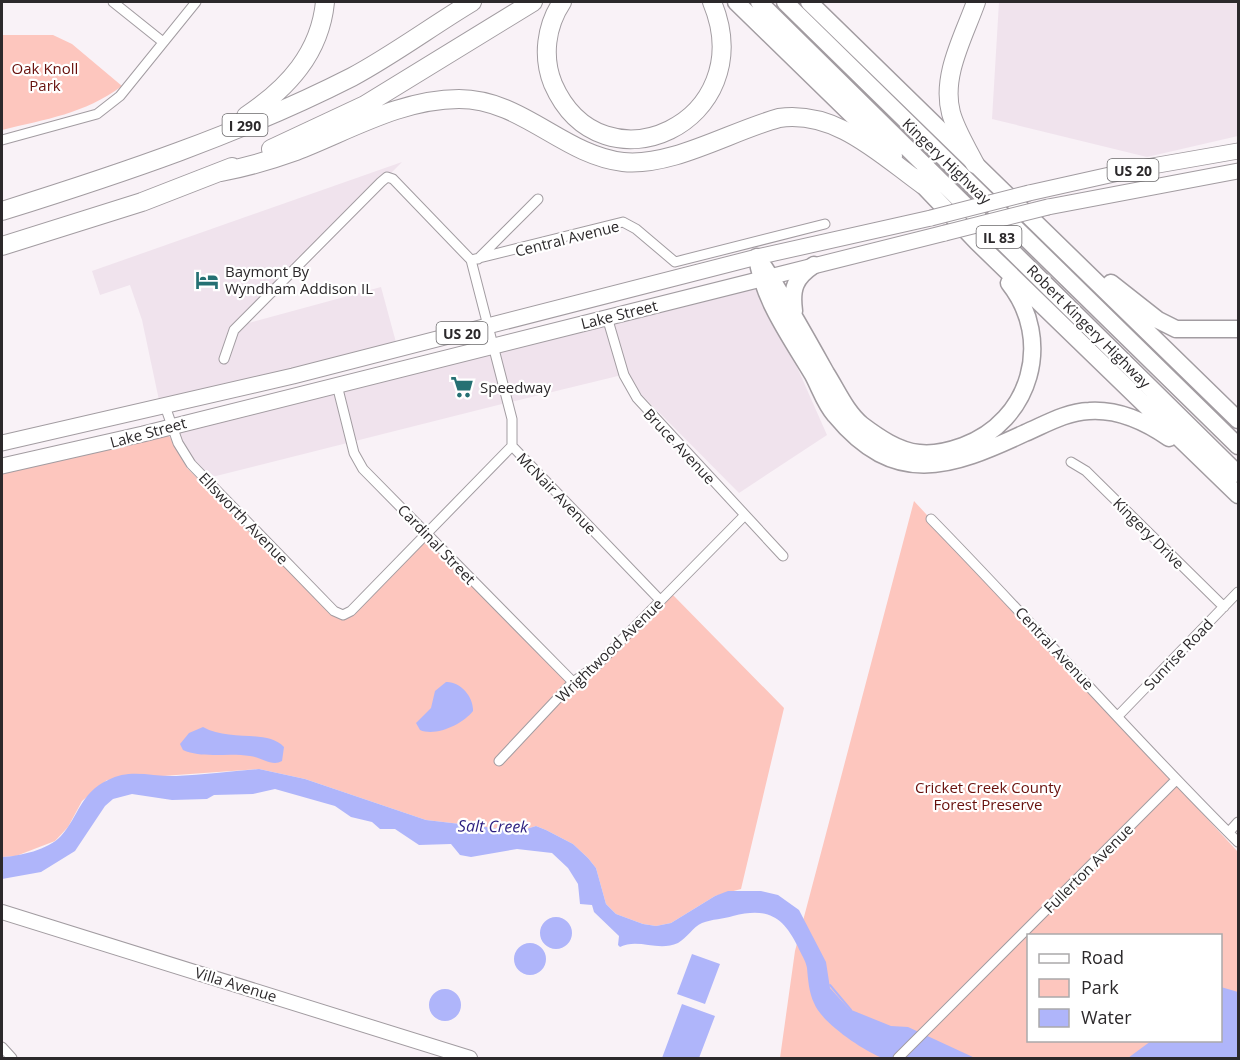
<svg xmlns="http://www.w3.org/2000/svg" width="1240" height="1060" font-family="'Open Sans',sans-serif">
<style>
.built{fill:#f0e3ed}
.green{fill:#fdc6be;fill-rule:evenodd}
.water{fill:#afb5fa}
.lines{fill:none;stroke-linecap:round;stroke-linejoin:round}
.stream{stroke:#afb5fa;stroke-width:2}
.minor-casing{stroke:#a29ca1;stroke-width:11}
.secondary-casing{stroke:#a29ca1;stroke-width:16}
.primary-casing{stroke:#a29ca1;stroke-width:17}
.trunk-casing{stroke:#a29ca1;stroke-width:19}
.motorway-casing{stroke:#a29ca1;stroke-width:20}
.minor{stroke:#fff;stroke-width:9}
.secondary{stroke:#fff;stroke-width:14}
.primary{stroke:#fff;stroke-width:15}
.trunk{stroke:#fff;stroke-width:16}
.motorway{stroke:#fff;stroke-width:18}
.primary-bridge-casing{stroke:#a29ca1;stroke-width:17;stroke-linecap:butt}
.primary-bridge{stroke:#fff;stroke-width:15}
.labels{text-anchor:middle;dominant-baseline:central;stroke-width:4.5;stroke-linejoin:round;paint-order:stroke}
.shield{fill:#fff;stroke:#6b696b;stroke-width:1.5}
.shield-label{font-size:14px;font-weight:bold;fill:#2c292b}
.park-label{font-size:15px;fill:#68100c;stroke:#fff}
.street-label{font-size:15px;fill:#2c292b;stroke:#fff}
.poi-label{font-size:15px;fill:#2c292b;stroke:#fff;text-anchor:start}
.water-label{font-size:16px;font-style:italic;fill:#2c1e7f;stroke:#fff}
</style>
<rect width="100%" height="100%" fill="#f9f2f7"/>
<path class="built" d="M 999,2 L 1238,2 L 1238,136 L 1147,157 L 992,119 Z
M 402,162 L 241,325 L 381,287 L 397,346 L 160,405 L 142,320 L 130,285 L 100,295 L 92,271 Z
M 759,281 L 827,435 L 739,493 L 622,375 L 511,402 L 495,348 Z
M 492,349 L 506,403 L 208,478 L 194,463 L 175,427 Z"/>
<path class="green" d="M 2,35 L 53,35 L 72,44 L 122,86 C 84,114 46,119 2,130 Z
M 165,434 L 170,437 L 187,468 L 338,618 L 351,616 L 426,539 L 563,677 L 586,678 L 600,668 L 671,593 L 784,708 L 741,889 L 715,896 L 671,923 L 656,926 L 643,924 L 616,914 L 606,904 L 596,868 L 588,858 L 573,844 L 546,830 L 536,826 L 520,831 L 426,820 L 305,779 L 259,769 L 107,780 L 82,801 L 68,827 L 55,841 L 16,856 L 2,857 L 2,471 Z
M 914,501 L 1238,852 L 1238,1058 L 780,1058 L 795,951 ZM 1028,936 L 1220,936 L 1220,1040 L 1028,1040 Z"/>
<path class="water" d="M 446,682 C 460,681 474,697 473,711 C 463,724 436,737 420,730 L 416,723 L 431,708 L 435,691 Z
M 203,727 C 229,742 267,729 284,747 L 282,761 C 272,767 261,757 250,756 C 228,752 203,759 183,750 L 180,744 L 189,733 Z
M 259,769 L 305,779 L 426,820 L 520,831 L 536,826 L 546,830 L 573,844 L 588,858 L 596,868 L 606,904 L 616,914 L 643,924 L 656,926 L 671,923 L 715,896 L 728,891 L 761,891 L 778,895 L 799,910 L 826,962 L 830,988 L 849,1009 L 891,1026 L 908,1027 L 975,1058 C 958,1058 891,1060 880,1057 C 861,1049 821,1022 814,1003 C 809,993 808,979 807,968 C 806,961 801,954 798,947 C 783,916 767,907 733,916 C 724,919 712,919 702,923 C 693,927 687,938 678,943 C 658,952 638,938 620,947 L 618,945 L 619,936 L 594,912 L 592,905 L 580,904 L 578,884 L 568,868 L 552,853 L 517,849 L 471,857 L 460,855 L 451,844 L 419,845 L 395,829 L 380,829 L 372,822 L 351,817 L 335,806 L 275,789 L 253,794 L 214,795 L 207,799 L 172,800 L 132,794 L 113,799 L 105,806 L 75,851 L 41,872 L 2,879 L 2,857 C 20,856 48,850 61,836 C 79,816 80,793 108,780 C 130,768 153,777 176,776 C 204,775 232,771 259,769 Z
M540 933a16 16 0 1 1 32 0a16 16 0 1 1-32 0Z
M514 959a16 16 0 1 1 32 0a16 16 0 1 1-32 0Z
M 692,954 L 720,964 L 705,1004 L 677,994 Z
M 1221,987 L 1238,992 L 1238,1058 L 1128,1058 L 1151,1041 L 1220,1040 Z
M429 1005a16 16 0 1 1 32 0a16 16 0 1 1-32 0Z
M 682,1004 L 715,1016 L 699,1058 L 662,1058 Z"/>
<g class="lines">
<path class="stream" d="M 830,985 L 851,1010"/>
<g class="minor-casing">
<path id="minor" d="M 113,2 L 163,42
M 2,140 L 97,114 L 120,96 L 196,2
M 478,259 L 538,199
M 471,260 L 623,222 L 636,229 L 675,262 L 825,224
M 607,317 L 624,375 L 637,398 L 783,556
M 224,359 L 234,330 L 381,182 L 387,177 L 393,179 L 471,260 L 512,419 L 512,446 L 660,600
M 337,385 L 354,453 L 363,469 L 573,682
M 165,406 L 178,443 L 191,464 L 334,611 L 343,615 L 351,611 L 512,446
M 1071,462 L 1086,471 L 1224,607
M 931,519 C 1035,625 1133,738 1238,842
M 1118,716 L 1238,592
M 499,761 L 573,682 L 596,666 L 745,515
M 1229,832 L 1238,822
M 2,1047 L 12,1058
M 898,1058 L 1176,780"/>
</g>
<g class="secondary-casing">
<path id="secondary" d="M 2,912 L 470,1058"/>
</g>
<g class="primary-casing">
<path id="primary" d="M 1029,193 L 1141,168 L 1238,151
M 1048,207 L 1238,171
M 2,443 L 293,376 L 757,257 L 931,218
M 2,466 L 143,434 L 945,233"/>
</g>
<g class="trunk-casing">
<path id="trunk" d="M 736,2 L 894,156
M 759,2 L 1238,474
M 785,2 L 1238,446
M 809,2 L 1238,420
M 915,177 L 977,242 L 1238,495
M 757,257 C 763,300 791,338 813,375 C 820,388 825,404 835,415 C 895,488 950,468 1025,433 C 1046,424 1066,412 1089,411 C 1118,409 1146,422 1169,438
M 764,267 C 786,301 806,337 826,373 C 837,390 846,412 862,425 C 878,437 898,451 919,453 C 934,455 949,451 963,446 C 1031,421 1054,340 1009,283
M 1111,283 L 1158,320 L 1176,329 L 1238,329
M 794,311 C 791,288 795,278 814,265"/>
</g>
<g class="motorway-casing">
<path id="motorway" d="M 562,2 C 546,26 542,57 553,84 C 602,196 762,122 712,2
M 246,116 C 288,88 320,53 325,2
M 271,149 L 365,105 L 533,2
M 975,164 C 967,148 956,131 951,113 C 941,76 964,36 976,2
M 221,172 C 247,167 271,160 296,151 C 348,131 401,99 459,99 C 522,99 563,155 623,162 C 672,167 731,131 779,118 C 836,110 880,154 923,185
M 2,211 C 120,174 240,134 352,77 C 393,55 432,26 472,2
M 2,246 L 142,202 L 232,167"/>
</g>
<use href="#minor" class="minor"/>
<use href="#secondary" class="secondary"/>
<use href="#primary" class="primary"/>
<use href="#trunk" class="trunk"/>
<use href="#motorway" class="motorway"/>
<g class="primary-bridge-casing">
<path id="primary-bridge" d="M 931,218 L 1029,193
M 945,233 L 1048,207"/>
</g>
<use href="#primary-bridge" class="primary-bridge"/>
</g>
<defs>
<g id="hotel-bare" transform="scale(1.8)"><path d="M-6-4.5h1.5V1H6V5H4.5V3h-9V5H-6ZM-4 0a1.8 1.8 0 1 1 3.6 0ZM.5 0V-2.5h3Q6-2.5 6 0Z" fill="#257073" stroke="#fff" stroke-width="2.5" paint-order="stroke"/></g>
<g id="supermarket-bare" transform="scale(1.8)"><path d="M-6-5.5h2.5l.6 2H6L4.5 2H-2.5L-4.4-4H-6ZM-1.5 3.2a1.3 1.3 0 1 0 .1 0ZM3 3.2a1.3 1.3 0 1 0 .1 0Z" fill="#257073" stroke="#fff" stroke-width="2.5" paint-order="stroke"/></g>
</defs>
<g fill-rule="evenodd">
<use href="#hotel-bare" x="207" y="280"/>
<use href="#supermarket-bare" x="462" y="387"/>
</g>
<g class="labels">
<g class="shield">
<rect x="222.5" y="114" width="45" height="22" rx="4.5"/>
<rect x="1107.5" y="159" width="51" height="22" rx="4.5"/>
<rect x="976.5" y="226" width="45" height="22" rx="4.5"/>
<rect x="436.5" y="322" width="51" height="22" rx="4.5"/>
</g>
<g class="shield-label">
<text x="245" y="125">I 290</text>
<text x="1133" y="170">US 20</text>
<text x="999" y="237">IL 83</text>
<text x="462" y="333">US 20</text>
</g>
<g class="park-label">
<text x="45" y="68">Oak Knoll<tspan x="45" dy="17">Park</tspan></text>
<text x="988" y="787">Cricket Creek County<tspan x="988" dy="17">Forest Preserve</tspan></text>
</g>
<g class="street-label">
<text transform="translate(947 161) rotate(44)">Kingery Highway</text>
<text transform="translate(567 238) rotate(-14)">Central Avenue</text>
<text transform="translate(619 314) rotate(-14)">Lake Street</text>
<text transform="translate(1089 326) rotate(45)">Robert Kingery Highway</text>
<text transform="translate(148 432) rotate(-15)">Lake Street</text>
<text transform="translate(680 446) rotate(47)">Bruce Avenue</text>
<text transform="translate(557 493) rotate(46)">McNair Avenue</text>
<text transform="translate(244 518) rotate(46)">Ellsworth Avenue</text>
<text transform="translate(1149 533) rotate(45)">Kingery Drive</text>
<text transform="translate(437 544) rotate(46)">Cardinal Street</text>
<text transform="translate(1055 648) rotate(47)">Central Avenue</text>
<text transform="translate(609 650) rotate(-44)">Wrightwood Avenue</text>
<text transform="translate(1178 654) rotate(-46)">Sunrise Road</text>
<text transform="translate(1088 868) rotate(-45)">Fullerton Avenue</text>
<text transform="translate(236 984) rotate(17)">Villa Avenue</text>
</g>
<g class="poi-label">
<text x="225" y="271">Baymont By<tspan x="225" dy="17">Wyndham Addison IL</tspan></text>
<text x="480" y="387">Speedway</text>
</g>
<g class="water-label">
<text transform="translate(493 826) rotate(1)">Salt Creek</text>
</g>
</g>
<rect width="1240" height="1060" fill="none" stroke="#2c292b" stroke-width="6"/>
<rect x="1027" y="934" width="195" height="108" fill="#ffffff" stroke="#aba9aa" stroke-width="1.5"/>
<rect x="1039" y="954" width="30" height="9" fill="#ffffff" stroke="#aba9aa" stroke-width="1.5"/>
<text x="1081" y="964" font-size="18" fill="#2c292b">Road</text>
<rect x="1039" y="979" width="30" height="18" fill="#fdc6be" stroke="#aba9aa" stroke-width="1.5"/>
<text x="1081" y="994" font-size="18" fill="#2c292b">Park</text>
<rect x="1039" y="1009" width="30" height="18" fill="#afb5fa" stroke="#aba9aa" stroke-width="1.5"/>
<text x="1081" y="1024" font-size="18" fill="#2c292b">Water</text>
</svg>
